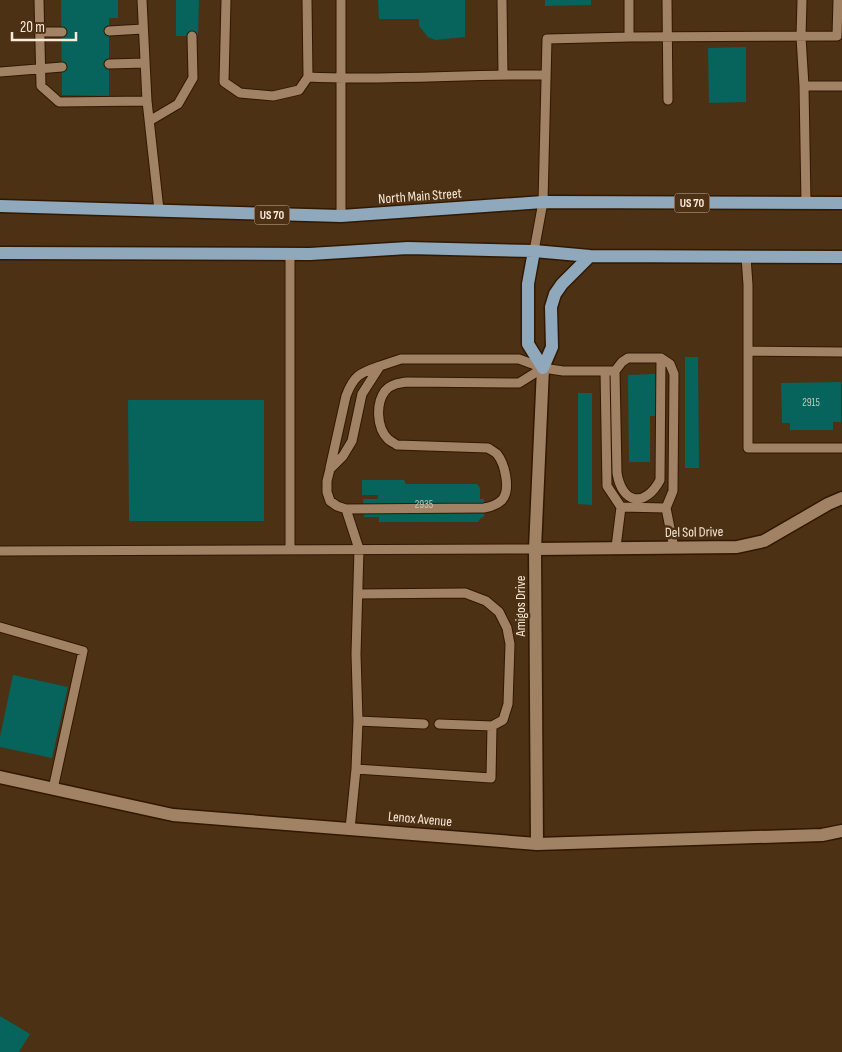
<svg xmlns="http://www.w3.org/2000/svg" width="842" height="1052" font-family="'Sofia Sans Condensed',sans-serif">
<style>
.building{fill:#06645c}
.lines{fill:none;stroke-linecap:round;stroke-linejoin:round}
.service-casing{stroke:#311800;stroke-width:11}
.minor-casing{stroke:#311800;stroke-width:15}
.tertiary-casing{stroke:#311800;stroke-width:15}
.primary-casing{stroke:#311800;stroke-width:15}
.service{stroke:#a28264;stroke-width:9}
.minor{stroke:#a28264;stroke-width:12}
.tertiary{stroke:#a28264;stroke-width:12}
.primary{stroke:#8fa8bb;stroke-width:12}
.labels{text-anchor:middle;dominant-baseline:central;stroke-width:5;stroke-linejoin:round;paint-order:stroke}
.number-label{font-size:11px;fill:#bec8ba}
.shield{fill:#4c3114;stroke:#c7b29f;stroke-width:1}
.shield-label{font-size:12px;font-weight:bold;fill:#fceada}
.street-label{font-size:14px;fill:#fceada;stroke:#4c3114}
</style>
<rect width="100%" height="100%" fill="#4c3114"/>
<path class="building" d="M 61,0 L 118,0 L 118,18 L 109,18 L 109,96 L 62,95 Z
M 176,0 L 199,0 L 198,36 L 176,36 Z
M 378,0 L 465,0 L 465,37 L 435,40 L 428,37 L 419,26 L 419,19 L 379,19 Z
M 545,0 L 591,0 L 591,5 L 545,6 Z
M 746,47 L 746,102 L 709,103 L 708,48 Z
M 685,357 L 698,357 L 699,468 L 685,468 Z
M 655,374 L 656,416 L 650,416 L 650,462 L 629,462 L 628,375 Z
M 841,382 L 841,422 L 833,422 L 833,430 L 790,430 L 790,423 L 782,423 L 781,383 Z
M 578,393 L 592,393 L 592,505 L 578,504 Z
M 128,400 L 264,400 L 264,521 L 129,521 Z
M 362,480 L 404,480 L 406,484 L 477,484 L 480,488 L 480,499 L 484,499 L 484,517 L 481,518 L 478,522 L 379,522 L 379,517 L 364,517 L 363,499 L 378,499 L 378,495 L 362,495 Z
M 13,675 L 68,687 L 52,758 L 0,747 L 0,737 Z
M 0,1016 L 30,1034 L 19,1052 L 0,1052 Z"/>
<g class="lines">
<g class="service-casing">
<path id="service" d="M 39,0 L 41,86 L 59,102 L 147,101
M 142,0 L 147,101 L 159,210
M 226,0 L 224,82 L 240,93 L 273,96 L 299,90 L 308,77 L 307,0
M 502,0 L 503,74
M 667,0 L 668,100
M 802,0 L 801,37 L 804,86 L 806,203
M 109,31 L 143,29
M 39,32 L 62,32
M 629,37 L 837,36 L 838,0
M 109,64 L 145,63
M 0,72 L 62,67
M 308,77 C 387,81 466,74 546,75
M 804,86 L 842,86
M 151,120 L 178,104 L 193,78 L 192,36
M 341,216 L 341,0
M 534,251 L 543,202 L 547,39 L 629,37 L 629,0
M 290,254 L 290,549
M 746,257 L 748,285 L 748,448 L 842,448
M 748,351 L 842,352
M 543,368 L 519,383 L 407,382 C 399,383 391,384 385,391 C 376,403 376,427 388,439 C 390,441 394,443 397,445 L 488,448 C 491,450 495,452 497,454 C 505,464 511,490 502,500 C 497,505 490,507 484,508 L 346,509 L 337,506 L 330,501 L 327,492 L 327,481 L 330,469 L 343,456 L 352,441 L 362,394 L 380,366 L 401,359 L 519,359 L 543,368 L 563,371 L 615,371
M 605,371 L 607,486 L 621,507 L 666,508 L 673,491 L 674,374 L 670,364 L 661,358 L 628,358 L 622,362 L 615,371 L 617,473 C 622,504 645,508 660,480 L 661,358
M 330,468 L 346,396 C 354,375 360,373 380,366
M 666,508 L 674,548
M 346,509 L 359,549 L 356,654 L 358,721 L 356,769 L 350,829
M 616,547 L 621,507
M 0,551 L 535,549
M 358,594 L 465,593 L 486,601 L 499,612 L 507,628 L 510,644 L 508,704 L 503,720 L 492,726 L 439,724
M 0,627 L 83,651 L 53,789
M 358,721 L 424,724
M 356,769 L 491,778 L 492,726"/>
</g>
<g class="minor-casing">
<path id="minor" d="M 535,549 L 737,547 L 764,541 L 828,504 L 842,498
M 537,844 L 535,549 L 543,368"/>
</g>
<g class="tertiary-casing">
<path id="tertiary" d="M 0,777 L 173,815 L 537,844 L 822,835 L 842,831"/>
</g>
<g class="primary-casing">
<path id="primary" d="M 0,206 L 341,216 L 543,202 L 842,203
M 534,251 L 528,284 L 528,344 L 543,368
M 0,253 L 310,254 L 408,248 L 534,251 L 590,256 L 842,257
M 543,368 L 552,347 L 551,307 L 555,294 L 562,284 L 590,256"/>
</g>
<use href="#service" class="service"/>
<use href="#minor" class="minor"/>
<use href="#tertiary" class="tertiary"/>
<use href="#primary" class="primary"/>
</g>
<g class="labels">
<g class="number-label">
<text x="811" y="402">2915</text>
<text x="424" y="504">2935</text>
</g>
<g class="shield">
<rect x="674.5" y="193.5" width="35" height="19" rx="4"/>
<rect x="254.5" y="205.5" width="35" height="19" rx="4"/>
</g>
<g class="shield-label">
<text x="692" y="203">US 70</text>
<text x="272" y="215">US 70</text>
</g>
<g class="street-label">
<text transform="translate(420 196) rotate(-4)">North Main Street</text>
<text transform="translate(694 532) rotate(-1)">Del Sol Drive</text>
<text transform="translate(520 606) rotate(-90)">Amigos Drive</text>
<text transform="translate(420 819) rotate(5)">Lenox Avenue</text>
</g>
</g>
<path d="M12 32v8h64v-8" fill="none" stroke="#fceada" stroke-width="2.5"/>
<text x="20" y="32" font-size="15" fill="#fceada" stroke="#4c3114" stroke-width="4" paint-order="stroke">20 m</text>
</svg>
